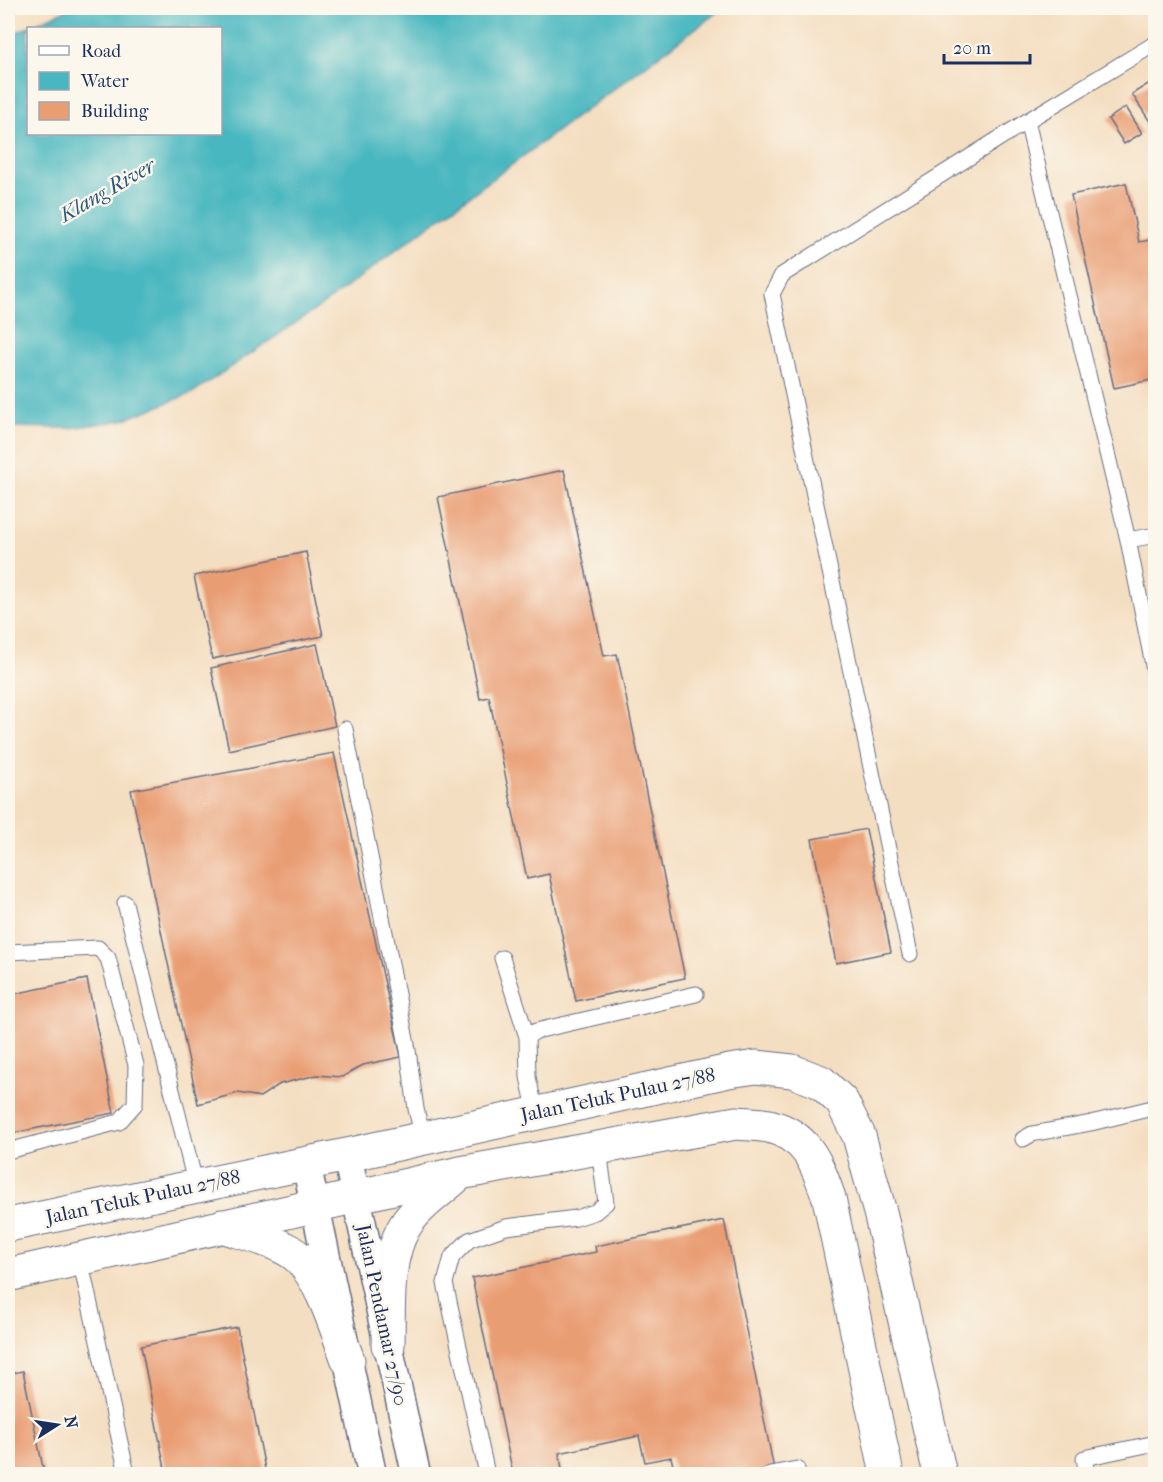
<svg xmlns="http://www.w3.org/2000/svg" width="1163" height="1482" font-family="'IM FELL French Canon',serif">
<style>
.water{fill:#48b7c0;stroke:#32738f;stroke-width:1.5;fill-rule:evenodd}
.building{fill:#e99d73}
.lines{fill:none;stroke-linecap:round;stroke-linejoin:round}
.lane-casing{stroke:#676c81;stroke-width:17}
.street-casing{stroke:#676c81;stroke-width:31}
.secondary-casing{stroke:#676c81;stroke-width:35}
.lane{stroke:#fff;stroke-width:15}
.street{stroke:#fff;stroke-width:28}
.secondary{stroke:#fff;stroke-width:33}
.labels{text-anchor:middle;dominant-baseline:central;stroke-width:5;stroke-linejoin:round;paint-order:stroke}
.street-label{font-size:20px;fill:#1b2f5e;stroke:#fbf7ec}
.water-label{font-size:21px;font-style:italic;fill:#28587b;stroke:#fbf7ec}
</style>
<rect width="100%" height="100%" fill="#fbf7ec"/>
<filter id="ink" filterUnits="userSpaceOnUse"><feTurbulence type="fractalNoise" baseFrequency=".0167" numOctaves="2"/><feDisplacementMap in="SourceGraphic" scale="12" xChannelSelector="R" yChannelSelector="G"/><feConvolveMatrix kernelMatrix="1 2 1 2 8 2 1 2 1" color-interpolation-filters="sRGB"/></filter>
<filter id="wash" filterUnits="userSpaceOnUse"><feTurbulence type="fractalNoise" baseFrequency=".008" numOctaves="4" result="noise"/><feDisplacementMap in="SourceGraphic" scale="24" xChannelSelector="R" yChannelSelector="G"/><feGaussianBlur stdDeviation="1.35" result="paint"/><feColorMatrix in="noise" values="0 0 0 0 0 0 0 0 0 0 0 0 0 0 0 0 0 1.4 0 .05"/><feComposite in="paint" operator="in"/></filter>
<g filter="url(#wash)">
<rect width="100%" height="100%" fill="#f4dec1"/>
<path class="water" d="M 70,8 L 723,8 L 321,306 L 192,393 L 123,420 L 71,428 L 8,427 L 8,36 ZM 28,28 L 220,28 L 220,134 L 28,134 Z"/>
<g id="blocks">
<path class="building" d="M 1156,79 L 1156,131 L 1132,94 Z
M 1126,107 L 1142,133 L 1124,144 L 1108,119 Z
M 1126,183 L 1139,242 L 1156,239 L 1156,379 L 1114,388 L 1071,195 Z
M 564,470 L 604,656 L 617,654 L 685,978 L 576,1001 L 549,874 L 527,879 L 489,697 L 480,699 L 438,497 Z
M 306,552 L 323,636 L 212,659 L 194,576 Z
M 317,644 L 335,726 L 229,750 L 211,668 Z
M 334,753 L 401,1057 L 363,1065 L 342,1077 L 317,1075 L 280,1084 L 260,1097 L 238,1093 L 198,1104 L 131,790 Z
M 866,829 L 891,952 L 836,963 L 812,839 Z
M 87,979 L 114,1113 L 8,1134 L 8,995 Z
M 724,1220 L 774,1469 L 747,1474 L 675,1474 L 671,1457 L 645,1462 L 639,1436 L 559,1453 L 563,1474 L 513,1474 L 472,1278 L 596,1252 L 595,1246 Z
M 237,1327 L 266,1474 L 166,1474 L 141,1346 Z
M 23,1371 L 42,1463 L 45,1474 L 8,1474 L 8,1374 Z"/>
</g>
</g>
<g filter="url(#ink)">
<use href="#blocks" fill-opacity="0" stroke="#676c81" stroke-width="1.5"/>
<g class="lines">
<g class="lane-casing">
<path id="lane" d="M 1027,121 L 1128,540 L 1156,680
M 1128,540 L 1156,535
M 345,729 L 408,1050 L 416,1109 L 423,1138
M 125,903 L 196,1186
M 8,952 L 98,948 L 108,958 L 136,1065 L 135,1104 L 119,1122 L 8,1151
M 910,954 L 772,294 L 782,275 L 1027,121 L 1156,43
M 502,958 L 527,1037
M 536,1113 L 528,1077 L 527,1037 L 536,1031 L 696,994
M 1023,1139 L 1032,1134 L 1091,1123 L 1156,1107
M 80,1259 L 127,1474
M 487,1474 L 445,1283 L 452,1257 L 469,1240 L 506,1227 L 576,1218 L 595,1212 L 606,1203 L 599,1149
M 770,1474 L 797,1469
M 1087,1474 L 1084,1458 L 1156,1443"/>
</g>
<g class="street-casing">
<path id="street" d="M 347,1155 L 416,1474
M 306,1163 L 372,1474"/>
</g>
<g class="secondary-casing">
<path id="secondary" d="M 8,1225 L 352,1154 L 729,1071 L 756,1067 L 792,1071 L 821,1082 L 842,1102 L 859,1136 L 881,1216 L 940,1474
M 222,1226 C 245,1234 283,1242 300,1259 C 323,1283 336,1329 348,1360
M 8,1275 L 460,1173 L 736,1123 C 747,1124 759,1124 769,1126 C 808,1136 817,1164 829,1198 L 887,1474
M 388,1345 C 389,1309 385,1258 405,1226 C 417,1206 442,1190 459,1174"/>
</g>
<use href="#lane" class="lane"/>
<use href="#street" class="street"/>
<use href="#secondary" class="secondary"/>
</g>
</g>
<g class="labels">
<g class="street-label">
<text transform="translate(618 1095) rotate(-12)">Jalan Teluk Pulau 27/88</text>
<text transform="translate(143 1197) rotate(-12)">Jalan Teluk Pulau 27/88</text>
<text transform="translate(382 1315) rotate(78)">Jalan Pendamar 27/90</text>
</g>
<g class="water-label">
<text transform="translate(107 190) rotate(-30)">Klang River</text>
</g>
</g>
<rect width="1163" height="1482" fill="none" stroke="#fbf7ec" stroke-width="30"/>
<rect x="27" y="27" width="195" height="108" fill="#fbf7ec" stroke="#a1a7b3" stroke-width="1.5"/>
<rect x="39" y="46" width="30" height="9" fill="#ffffff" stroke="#a1a7b3" stroke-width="1.5"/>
<text x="81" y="57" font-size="18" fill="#1b2f5e">Road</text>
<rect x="39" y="72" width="30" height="18" fill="#48b7c0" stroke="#a1a7b3" stroke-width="1.5"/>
<text x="81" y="87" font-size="18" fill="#1b2f5e">Water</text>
<rect x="39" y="102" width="30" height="18" fill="#e99d73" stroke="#a1a7b3" stroke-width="1.5"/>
<text x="81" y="117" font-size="18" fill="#1b2f5e">Building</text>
<g transform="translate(57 1425) rotate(78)" stroke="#fbf7ec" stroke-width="4.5" paint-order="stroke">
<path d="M0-4.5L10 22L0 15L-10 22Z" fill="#1b2f5e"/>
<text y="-9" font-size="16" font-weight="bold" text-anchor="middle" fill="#1b2f5e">N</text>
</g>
<path d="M944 54v9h86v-9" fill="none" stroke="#1b2f5e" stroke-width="3"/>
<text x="953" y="54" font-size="18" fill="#1b2f5e" stroke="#fbf7ec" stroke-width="4.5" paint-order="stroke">20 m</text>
</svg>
